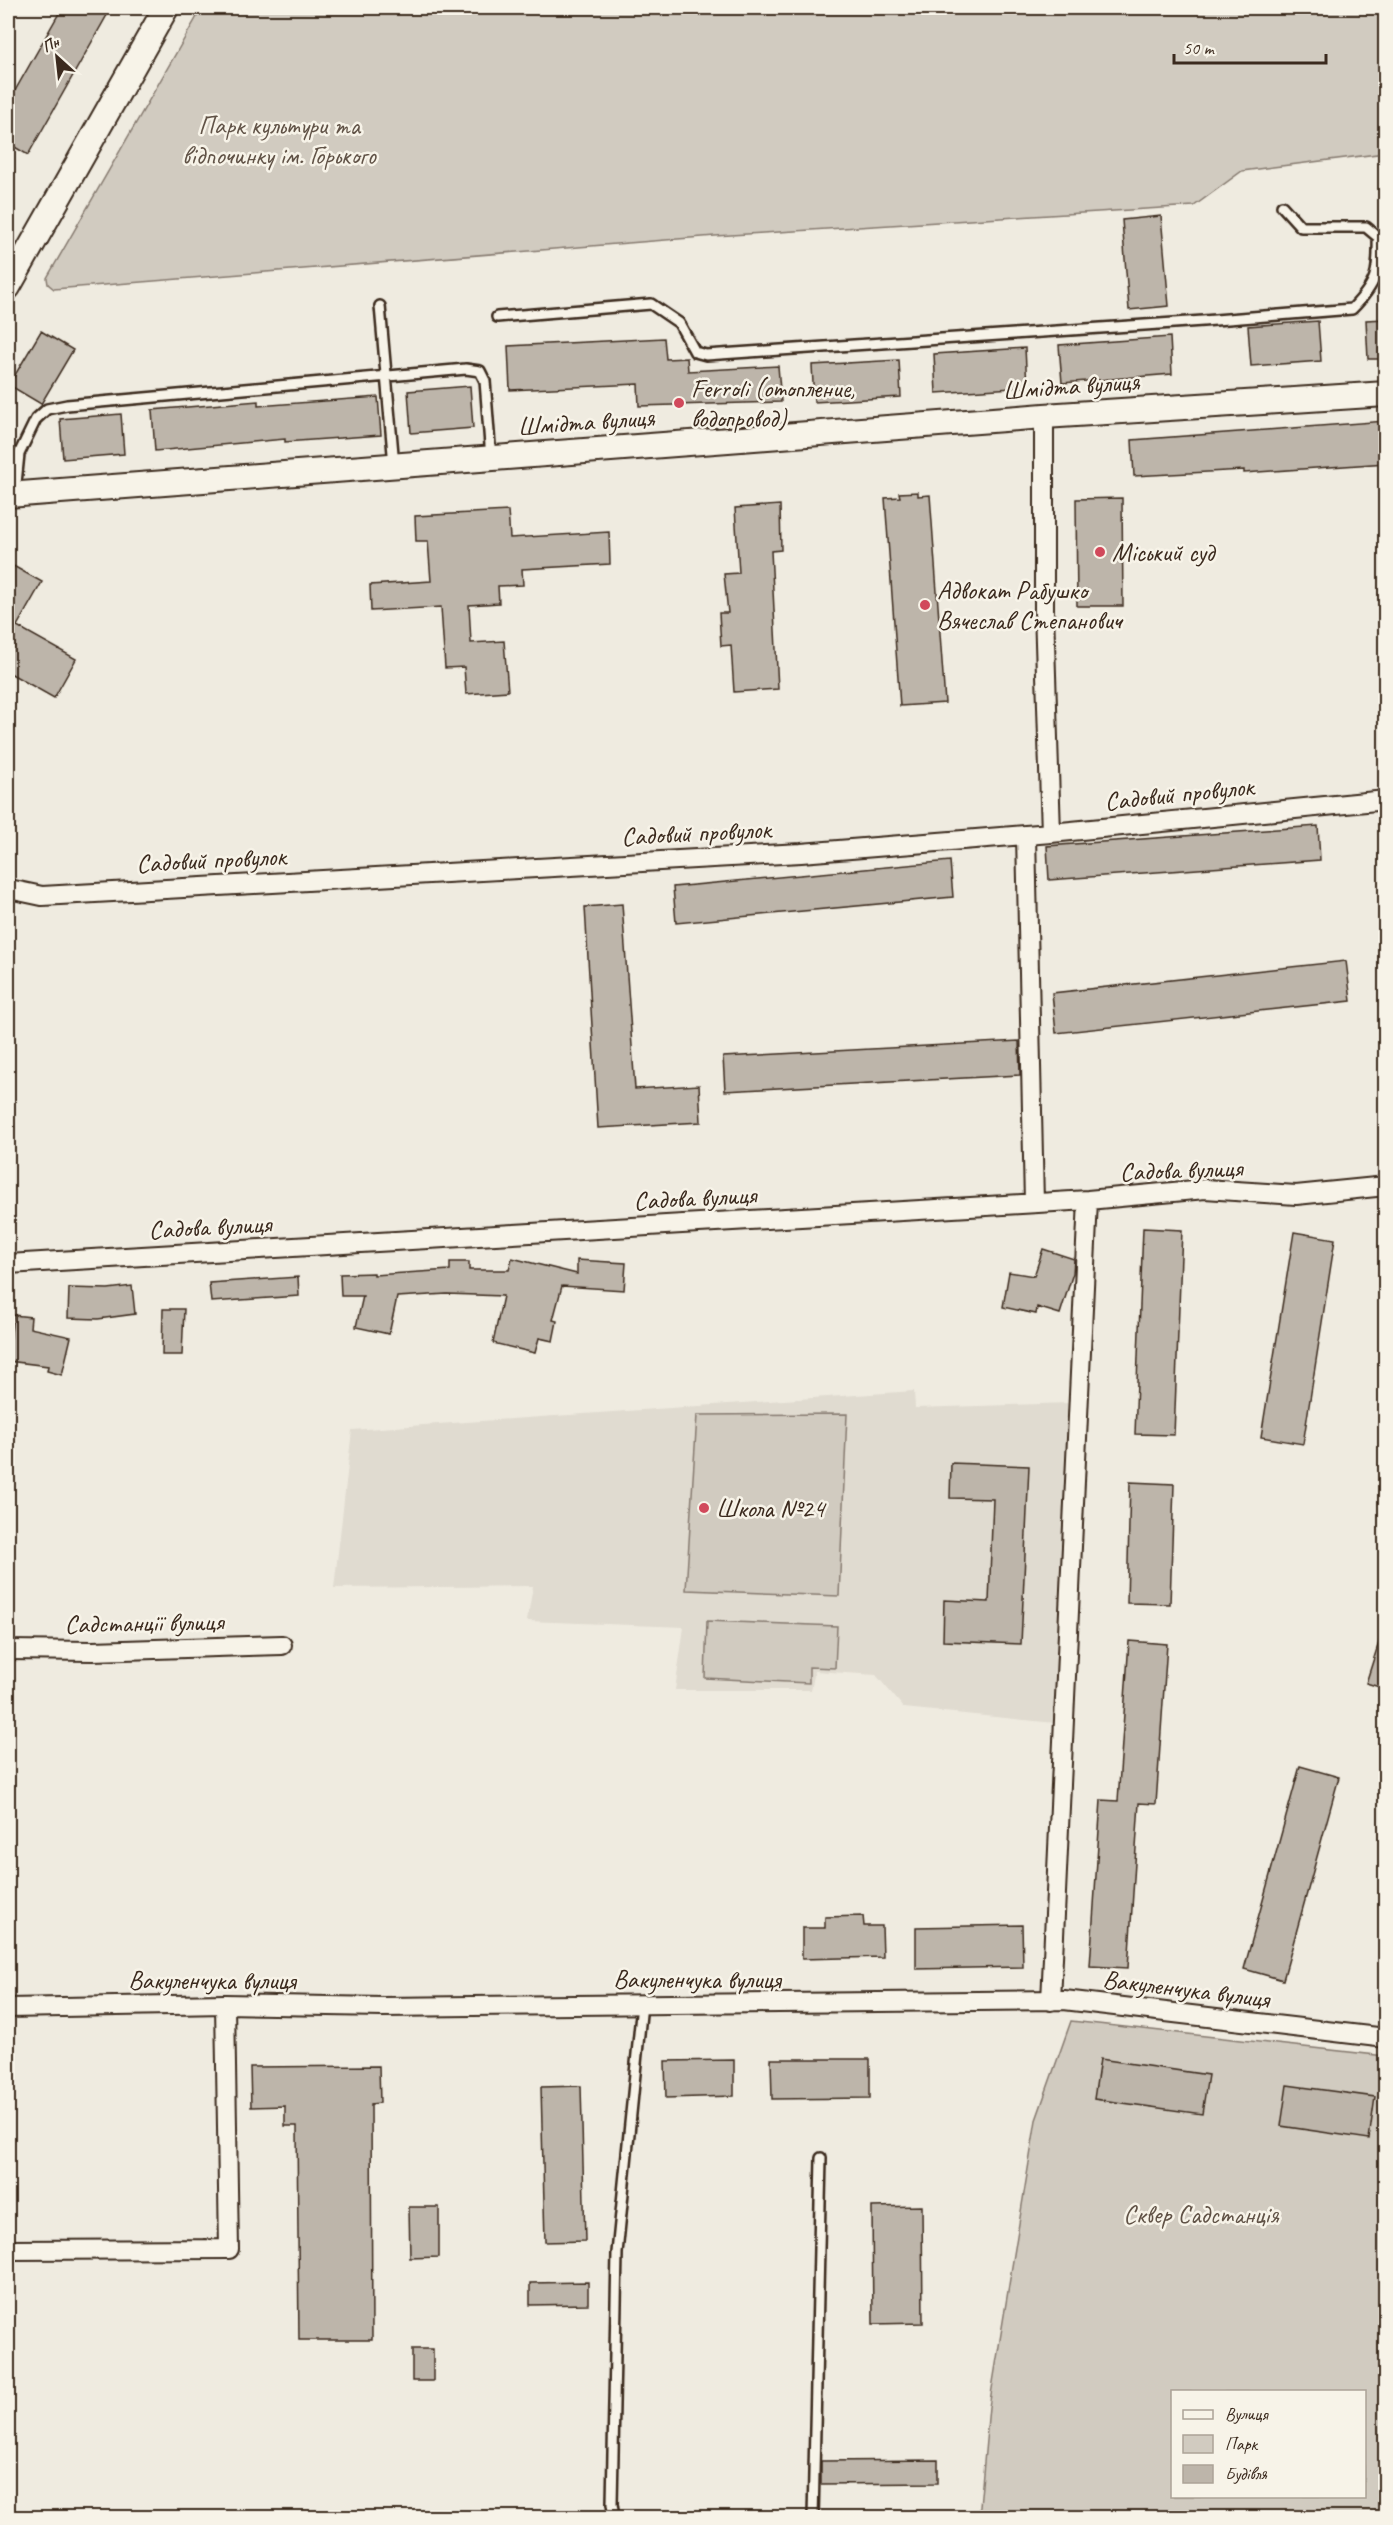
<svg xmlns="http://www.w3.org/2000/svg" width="1393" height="2525" font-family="Caveat,sans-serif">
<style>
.built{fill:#e0dbd0}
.green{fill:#d1cbc0;stroke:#867a6f;stroke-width:1.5;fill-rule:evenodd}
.building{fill:#bdb5aa;stroke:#3b2a1e;stroke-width:1.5}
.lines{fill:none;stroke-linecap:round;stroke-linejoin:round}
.lane-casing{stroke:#3b2a1e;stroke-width:14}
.street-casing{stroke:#3b2a1e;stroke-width:22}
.secondary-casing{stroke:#3b2a1e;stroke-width:28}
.lane{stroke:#f7f3e8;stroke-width:9}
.street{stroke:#f7f3e8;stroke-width:18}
.secondary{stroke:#f7f3e8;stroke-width:24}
.poi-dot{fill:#d1495b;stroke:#f7f3e8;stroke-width:2}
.labels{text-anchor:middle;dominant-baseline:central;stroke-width:5;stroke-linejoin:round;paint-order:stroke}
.park-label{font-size:26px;fill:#605246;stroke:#f7f3e8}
.street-label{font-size:26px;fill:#3b2a1e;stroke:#f7f3e8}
.poi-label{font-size:26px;fill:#3b2a1e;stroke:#f7f3e8;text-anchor:start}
</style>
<rect width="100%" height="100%" fill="#efebe0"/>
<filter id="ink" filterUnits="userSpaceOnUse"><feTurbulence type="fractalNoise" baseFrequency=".0167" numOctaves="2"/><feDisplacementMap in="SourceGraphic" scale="12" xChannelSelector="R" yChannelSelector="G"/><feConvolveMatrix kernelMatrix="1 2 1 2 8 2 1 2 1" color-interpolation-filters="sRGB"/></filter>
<g filter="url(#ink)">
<path class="built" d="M 914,1391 L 915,1408 L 1069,1403 L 1055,1723 L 904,1708 L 876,1675 L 815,1671 L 811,1690 L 675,1690 L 684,1627 L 527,1621 L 533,1586 L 334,1588 L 352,1430 Z"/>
<path class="green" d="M 202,8 L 1385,8 L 1385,153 L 1242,171 L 1194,206 L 715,236 L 54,289 L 48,284 L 47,278 Z
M 847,1414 L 839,1596 L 686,1590 L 697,1415 Z
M 707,1621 L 837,1626 L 835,1668 L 809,1667 L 809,1683 L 705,1678 Z
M 1071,2021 L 1385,2056 L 1385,2517 L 979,2518 L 989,2407 L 1036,2120 ZM 1172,2392 L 1364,2392 L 1364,2496 L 1172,2496 Z"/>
<path class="building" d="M 62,8 L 111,8 L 28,155 L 8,143 L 8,103 Z
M 1161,216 L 1169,306 L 1129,310 L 1122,220 Z
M 1386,319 L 1386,359 L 1368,359 L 1366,320 Z
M 1318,321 L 1321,361 L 1251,366 L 1248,326 Z
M 41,331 L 73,350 L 41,404 L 9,385 Z
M 1170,337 L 1172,374 L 1062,383 L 1059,345 Z
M 664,338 L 666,359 L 687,358 L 688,371 L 778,366 L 781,402 L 639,406 L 638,384 L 510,390 L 508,346 Z
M 1025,348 L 1027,387 L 936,393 L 934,354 Z
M 899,360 L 901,397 L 814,402 L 812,365 Z
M 470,386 L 473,428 L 411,433 L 408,391 Z
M 378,397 L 381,435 L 285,442 L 285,439 L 155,451 L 152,410 L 258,401 L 258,406 Z
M 121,414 L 124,454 L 63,459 L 60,419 Z
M 1386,421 L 1386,463 L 1244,473 L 1244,470 L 1134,476 L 1132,440 Z
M 918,492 L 918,496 L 930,495 L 945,703 L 900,706 L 885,498 L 900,497 L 899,493 Z
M 1122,498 L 1123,606 L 1077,606 L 1076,499 Z
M 780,505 L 781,550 L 771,551 L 778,689 L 734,692 L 731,645 L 721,646 L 719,613 L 728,613 L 724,574 L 739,573 L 735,508 Z
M 508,511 L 510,538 L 609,532 L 610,564 L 522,569 L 523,585 L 498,586 L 499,603 L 469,605 L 471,643 L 504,641 L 508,691 L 466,694 L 464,667 L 445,668 L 441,607 L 371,611 L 370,585 L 431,581 L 428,541 L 416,541 L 415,516 Z
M 8,563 L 42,582 L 17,626 L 76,659 L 54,698 L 8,672 Z
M 1318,826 L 1320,860 L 1049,880 L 1047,846 Z
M 950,861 L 953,897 L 676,923 L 673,887 Z
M 622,904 L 635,1089 L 699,1085 L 701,1122 L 598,1128 L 585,907 Z
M 1346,961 L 1351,1001 L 1056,1033 L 1052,993 Z
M 1019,1041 L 1020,1075 L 725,1091 L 723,1057 Z
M 1143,1228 L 1182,1230 L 1174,1435 L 1135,1434 Z
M 1294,1232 L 1335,1239 L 1303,1444 L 1261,1437 Z
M 1043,1249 L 1074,1259 L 1073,1273 L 1060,1314 L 1037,1307 L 1036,1314 L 1003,1307 L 1009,1272 L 1034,1276 Z
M 512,1258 L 577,1274 L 577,1260 L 626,1263 L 624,1290 L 562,1286 L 553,1320 L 557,1321 L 553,1341 L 539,1338 L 535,1353 L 493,1343 L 503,1296 L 447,1294 L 397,1297 L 389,1334 L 356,1327 L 363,1296 L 341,1296 L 340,1274 L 374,1273 L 374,1275 L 450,1270 L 450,1262 L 469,1262 L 469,1270 L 509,1270 Z
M 298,1277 L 299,1296 L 211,1302 L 209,1283 Z
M 132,1286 L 135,1314 L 98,1319 L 68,1318 L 69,1288 L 108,1289 Z
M 163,1309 L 184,1309 L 182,1355 L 162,1355 Z
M 13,1315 L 31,1317 L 30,1328 L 71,1337 L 62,1375 L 47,1371 L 48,1366 L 8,1361 Z
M 951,1463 L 1029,1466 L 1021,1644 L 943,1641 L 944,1600 L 989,1602 L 993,1499 L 950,1498 Z
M 1130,1482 L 1174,1484 L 1170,1604 L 1127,1603 Z
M 1382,1633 L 1386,1633 L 1386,1689 L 1366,1683 Z
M 1129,1641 L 1167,1644 L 1156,1804 L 1139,1803 L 1128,1968 L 1090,1966 L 1101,1800 L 1118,1801 Z
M 1300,1766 L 1339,1777 L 1283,1980 L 1244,1969 Z
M 863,1916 L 864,1926 L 882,1926 L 883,1957 L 802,1959 L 802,1928 L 825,1928 L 825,1917 Z
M 1022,1925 L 1023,1967 L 916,1969 L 916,1927 Z
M 771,2059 L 870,2059 L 870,2098 L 772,2099 Z
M 1100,2059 L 1208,2075 L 1202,2114 L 1094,2099 Z
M 734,2060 L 734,2096 L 666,2098 L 665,2061 Z
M 379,2066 L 380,2103 L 371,2104 L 372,2340 L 299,2340 L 297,2126 L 285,2126 L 285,2106 L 251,2107 L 250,2067 Z
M 1287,2085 L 1375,2097 L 1369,2139 L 1281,2126 Z
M 581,2086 L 585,2241 L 545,2242 L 541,2087 Z
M 922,2206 L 923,2323 L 873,2324 L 872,2207 Z
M 409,2207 L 439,2207 L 439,2257 L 410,2258 Z
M 588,2282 L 588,2304 L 530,2305 L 530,2283 Z
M 412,2349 L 433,2349 L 433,2381 L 412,2381 Z
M 938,2460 L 938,2483 L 821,2484 L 821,2461 Z"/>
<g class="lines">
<g class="lane-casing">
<path id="lane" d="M 380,306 L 394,465
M 497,317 L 651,304 L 679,323 L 695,352 L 706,355 L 1203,321 L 1352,309 C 1377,283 1379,273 1378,237 L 1366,227 L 1301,227 L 1282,206
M 15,493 L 19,454 L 36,419 L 47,409 L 67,405 L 466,369 L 480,371 L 485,381 L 491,458
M 614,2518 L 612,2504 L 617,2253 L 642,2004
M 813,2518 L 821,2158"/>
</g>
<g class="street-casing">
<path id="street" d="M 1044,416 L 1044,611 L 1051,833
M 1026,835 L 1034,1203
M 9,889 L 42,896 L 801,853 L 1051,833 L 1386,800
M 8,1264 L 1088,1200 L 1205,1189 L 1296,1195 L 1386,1186
M 8,1650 L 93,1651 L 282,1645
M 1051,2001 L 1088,1200
M 8,2008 L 225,2004 L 383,2007 L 1064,2000 L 1386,2038
M 8,2250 L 229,2249 L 225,2004"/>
</g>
<g class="secondary-casing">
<path id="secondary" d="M 8,287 L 166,8
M 8,495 L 1044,416 L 1386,394"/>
</g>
<use href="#lane" class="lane"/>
<use href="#street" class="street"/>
<use href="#secondary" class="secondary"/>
</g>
</g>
<g class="poi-dot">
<circle cx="679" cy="403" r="6"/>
<circle cx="1100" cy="552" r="6"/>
<circle cx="925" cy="605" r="6"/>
<circle cx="704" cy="1508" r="6"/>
</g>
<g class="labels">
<g class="park-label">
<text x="279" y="125">Парк культури та<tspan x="279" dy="30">відпочинку ім. Горького</tspan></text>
<text x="1201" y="2214">Сквер Садстанція</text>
</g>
<g class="street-label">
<text transform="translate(1071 386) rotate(-4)">Шмідта вулиця</text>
<text transform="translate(586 422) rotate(-4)">Шмідта вулиця</text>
<text transform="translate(1179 794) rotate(-6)">Садовий провулок</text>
<text transform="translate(696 833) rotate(-3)">Садовий провулок</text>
<text transform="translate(211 860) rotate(-3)">Садовий провулок</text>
<text transform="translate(1181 1170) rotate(-2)">Садова вулиця</text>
<text transform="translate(695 1198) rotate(-3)">Садова вулиця</text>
<text transform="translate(210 1227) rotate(-3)">Садова вулиця</text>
<text transform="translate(144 1623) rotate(-1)">Садстанції вулиця</text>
<text x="697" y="1979">Вакуленчука вулиця</text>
<text x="212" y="1980">Вакуленчука вулиця</text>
<text transform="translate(1186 1989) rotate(7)">Вакуленчука вулиця</text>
</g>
<g class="poi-label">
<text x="691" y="388">Ferroli (отопление,<tspan x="691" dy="30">водопровод)</tspan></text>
<text x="1112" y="552">Міський суд</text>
<text x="937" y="590">Адвокат Рабушко<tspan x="937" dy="30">Вячеслав Степанович</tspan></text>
<text x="716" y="1508">Школа №24</text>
</g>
</g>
<rect width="1393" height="2525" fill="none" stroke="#f7f3e8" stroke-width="30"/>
<rect x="15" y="15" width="1363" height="2495" fill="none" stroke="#3b2a1e" stroke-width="2" filter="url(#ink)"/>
<rect x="1171" y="2390" width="195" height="108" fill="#f7f3e8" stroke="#aca397" stroke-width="1.5"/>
<rect x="1183" y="2410" width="30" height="9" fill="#f7f3e8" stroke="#aca397" stroke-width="1.5"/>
<text x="1225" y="2420" font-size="18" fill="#3b2a1e">Вулиця</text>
<rect x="1183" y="2435" width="30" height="18" fill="#d1cbc0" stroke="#aca397" stroke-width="1.5"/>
<text x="1225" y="2450" font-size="18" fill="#3b2a1e">Парк</text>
<rect x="1183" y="2465" width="30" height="18" fill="#bdb5aa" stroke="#aca397" stroke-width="1.5"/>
<text x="1225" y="2480" font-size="18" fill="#3b2a1e">Будівля</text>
<g transform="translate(57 57) rotate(333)" stroke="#f7f3e8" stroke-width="4.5" paint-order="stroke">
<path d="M0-4.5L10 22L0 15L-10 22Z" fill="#3b2a1e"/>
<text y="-9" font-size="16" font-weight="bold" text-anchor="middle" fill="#3b2a1e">Пн</text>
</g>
<path d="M1174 54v9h152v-9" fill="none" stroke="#3b2a1e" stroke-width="3"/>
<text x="1183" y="54" font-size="18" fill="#3b2a1e" stroke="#f7f3e8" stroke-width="4.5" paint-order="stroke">50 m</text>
</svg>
